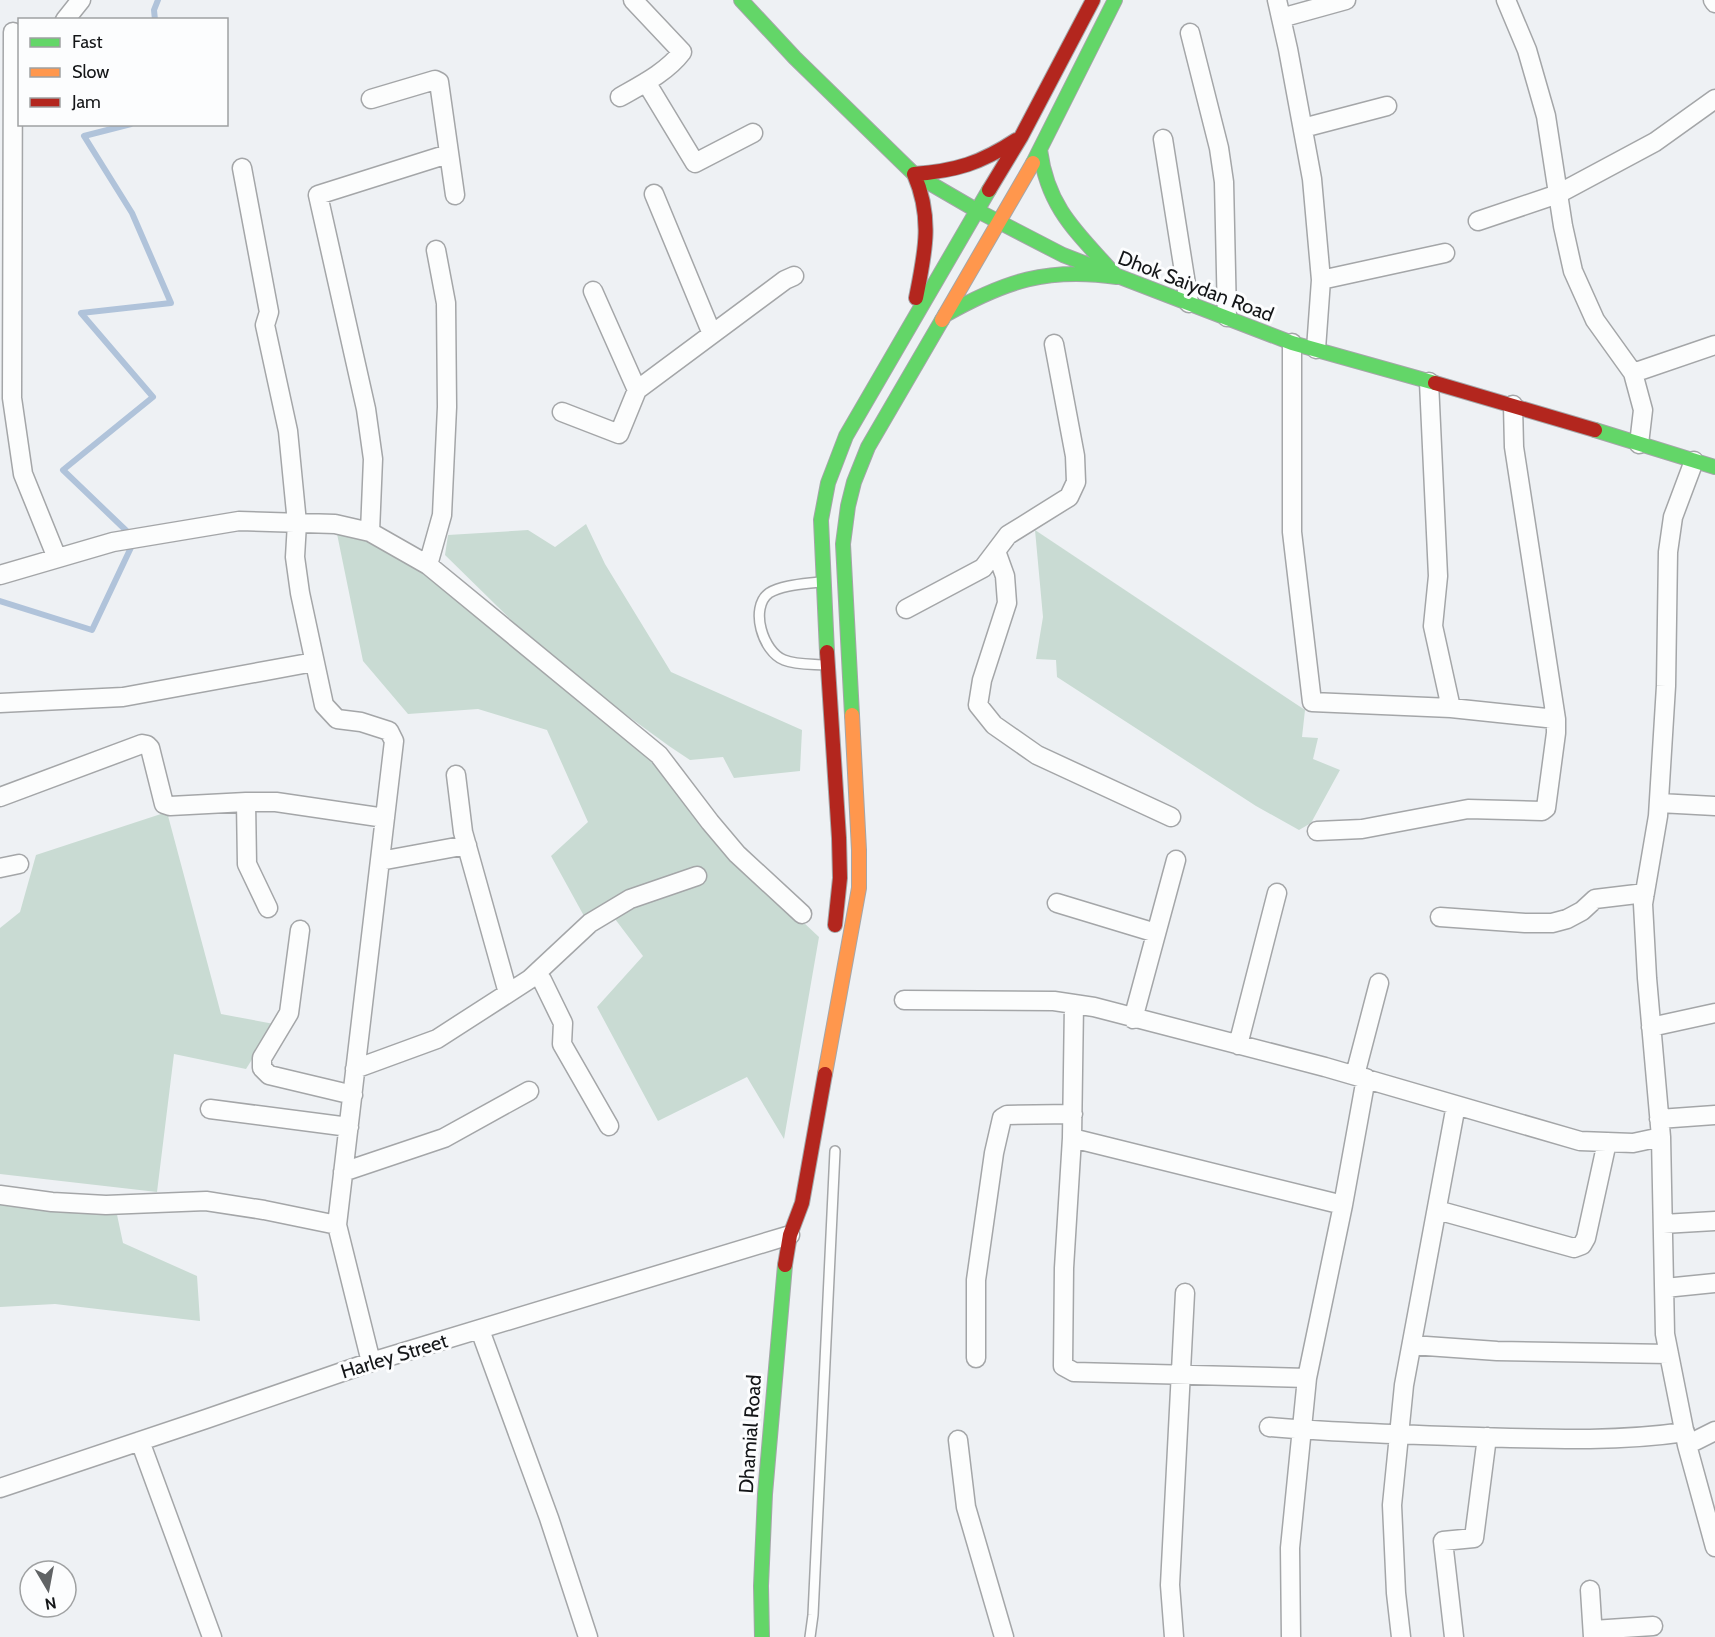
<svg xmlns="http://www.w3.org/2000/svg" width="1715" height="1637" font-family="Cabin,sans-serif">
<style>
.green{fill:#c9dbd3}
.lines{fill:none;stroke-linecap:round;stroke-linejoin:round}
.stream{stroke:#b0c3da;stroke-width:6}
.lane-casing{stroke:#a4a6a8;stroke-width:12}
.street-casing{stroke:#a4a6a8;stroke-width:21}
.fast-casing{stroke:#a4a6a8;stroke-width:16}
.slow-casing{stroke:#a4a6a8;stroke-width:16}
.jam-casing{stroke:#a4a6a8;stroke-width:16}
.lane{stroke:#fcfdfd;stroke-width:9}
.street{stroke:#fcfdfd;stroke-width:18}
.fast{stroke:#63d668;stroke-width:14}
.slow{stroke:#ff974d;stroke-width:14}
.jam{stroke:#b3261e;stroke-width:14}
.labels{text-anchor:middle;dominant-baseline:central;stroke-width:6;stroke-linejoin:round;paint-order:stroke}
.street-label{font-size:20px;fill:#141618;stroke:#fcfdfe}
</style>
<rect width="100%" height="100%" fill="#eef1f4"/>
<path class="green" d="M 335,524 L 413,560 L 646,754 L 755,877 L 819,937 L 784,1139 L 747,1077 L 658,1121 L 597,1007 L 643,956 L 612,915 L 584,916 L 551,856 L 588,822 L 547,730 L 478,709 L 408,714 L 363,661 Z
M 586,524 L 605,564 L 671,672 L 802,730 L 800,771 L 734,778 L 723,757 L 690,760 L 669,746 L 555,663 L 445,555 L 448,535 L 528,530 L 555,547 Z
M 1035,530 L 1305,710 L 1302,737 L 1318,738 L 1313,759 L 1340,770 L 1311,823 L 1299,830 L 1256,806 L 1057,677 L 1056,660 L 1036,659 L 1043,617 Z
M 167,812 L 221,1014 L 274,1024 L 246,1069 L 174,1054 L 157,1192 L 0,1174 L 0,928 L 20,912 L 36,855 Z
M 0,1199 L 116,1210 L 123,1243 L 197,1276 L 200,1321 L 55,1304 L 0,1307 Z"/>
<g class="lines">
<path class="stream" d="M 155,20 L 154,10 L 158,0
M 0,601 L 92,630 L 135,539 L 63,470 L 153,397 L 81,313 L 171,303 L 132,213 L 84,136 L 131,124"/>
<g class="lane-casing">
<path id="lane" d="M 819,582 C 804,584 782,585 769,593 C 749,608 763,652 784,660 C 796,665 812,664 825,665
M 810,1637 L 813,1615 L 835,1151"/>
</g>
<g class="street-casing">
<path id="street" d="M 1277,0 L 1288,49 L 1312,179 L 1321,280 L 1316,349
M 1506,0 L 1527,50 L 1546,116 L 1563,226 L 1573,271 L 1595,320 L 1633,373 L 1643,410 L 1639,444
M 1713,0 L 1715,3
M 1281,18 L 1346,0
M 65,20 L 81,0
M 13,32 L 12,398 L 23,474 L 57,558
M 1190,33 L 1219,148 L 1224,182 L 1227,317
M 646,82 L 695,163 L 753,133
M 620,97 C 641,85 667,72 682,52 L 633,0
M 371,99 L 435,80 L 439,82 L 455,195
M 1303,128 L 1387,106
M 1163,139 L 1189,303
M 242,168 L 269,312 L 265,325 L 288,431 L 297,523 L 295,557 L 300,593 L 324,705 L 337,719 L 361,722 L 389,731 L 394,741 L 337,1225 L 371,1362
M 654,194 L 712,334
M 1478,221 L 1558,194 L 1655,142 L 1715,99
M 1321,280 L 1445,253
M 593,291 L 637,390
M 1292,343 L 1292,532 L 1312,702 L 1451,708 L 1556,719
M 1633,373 L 1715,345
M 1429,382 L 1438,576 L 1433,626 L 1451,708
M 562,412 L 619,434 L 637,390 L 785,280 L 794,276
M 1694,461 L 1673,517 L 1668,552 L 1666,686 L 1658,816 L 1643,904 L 1647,978 L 1661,1137 L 1665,1334 L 1687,1445 L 1715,1547
M 370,532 L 373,459 L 366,409 L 318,195 L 448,154
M 996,551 L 1005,576 L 1007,603 L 982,680 L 978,705 L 994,725 L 1037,755 L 1171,817
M 428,565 L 442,515 L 447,407 L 446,303 L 436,250
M 0,575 L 113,542 L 239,521 L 335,524 L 370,532 L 428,565 L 659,755 L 710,822 L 737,854 L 802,914
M 906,609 L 983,568 L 1008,535 L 1069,497 L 1076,482 L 1075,456 L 1054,344
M 0,703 L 123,697 L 314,662
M 456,775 L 463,832 L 508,993
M 0,797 L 142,744 L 147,745 L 150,748 L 164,804 L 170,806 L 246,802 L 276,802 L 385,818
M 246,802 L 247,864 L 268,908
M 1659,803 L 1715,806
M 1317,831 L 1362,829 L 1468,809 L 1542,811 L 1546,808 L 1556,733 L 1556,719 L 1514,447 L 1513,405
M 380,861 L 467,845
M 0,868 L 19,864
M 1057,903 L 1156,933
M 1440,917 L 1525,923 L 1552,923 L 1567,919 L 1582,911 L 1595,899 L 1645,893
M 300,930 L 289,1013 L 262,1058 L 262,1068 L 269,1075 L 353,1095
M 536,974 L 542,980 L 563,1023 L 562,1044 L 609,1126
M 904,1000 L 1054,1001 L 1094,1007 L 1325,1067 L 1580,1141 L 1633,1143 L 1661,1137
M 1074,1004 L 1072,1138 L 1343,1205 L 1366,1078
M 1133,1019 L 1176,860
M 1651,1027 L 1715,1013
M 1238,1045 L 1277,893
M 355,1069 L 437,1039 L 530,979 L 590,923 L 630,899 L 697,876
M 1355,1075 L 1379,983
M 210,1109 L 349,1127
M 1659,1119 L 1715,1115
M 1072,1138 L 1064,1268 L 1063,1366 L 1074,1372 L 1307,1378
M 343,1172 L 444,1138 L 529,1091
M 0,1195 L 52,1202 L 106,1205 L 206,1201 L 264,1210 L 337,1225
M 1437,1210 L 1574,1248 L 1582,1245 L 1586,1238 L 1607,1142
M 1663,1224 L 1715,1221
M 1665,1288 L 1715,1283
M 480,1330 L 549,1518 L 588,1637
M 1412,1345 L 1497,1351 L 1669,1354
M 976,1358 L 976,1280 L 994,1153 L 1002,1118 L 1007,1115 L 1073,1114
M 1269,1427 C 1339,1433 1409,1435 1479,1437 C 1548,1439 1617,1442 1685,1432
M 958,1440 L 966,1507 L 1004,1637
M 140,1441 L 212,1637
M 1687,1445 L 1715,1431
M 0,1488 L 206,1419 L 371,1362 L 790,1235
M 1590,1590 L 1593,1637
M 1593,1630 L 1653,1626
M 1174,1637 L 1170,1585 L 1185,1293
M 1291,1637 L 1290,1548 L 1307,1378 L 1343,1205
M 1401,1637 L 1396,1593 L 1392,1505 L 1404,1385 L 1456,1105
M 1454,1637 L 1443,1541 L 1474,1538 L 1487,1437"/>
</g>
<g class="fast-casing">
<path id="fast" d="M 741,0 L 795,58 L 914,174 L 976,210 L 1063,255 L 1292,343 L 1435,383
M 1040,150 C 1048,210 1079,234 1117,277
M 1033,163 L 1115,0
M 945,315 C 1005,281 1047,267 1117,277
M 1595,430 L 1715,467
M 827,652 L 821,520 L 828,483 L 846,436 L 989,190
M 852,715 L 843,544 L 848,506 L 854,482 L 868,447 L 942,320
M 762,1637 L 761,1586 L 765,1494 L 785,1265"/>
</g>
<g class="slow-casing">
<path id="slow" d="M 942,320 L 1033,163
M 825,1074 L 859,888 L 859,850 L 852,715"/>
</g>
<g class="jam-casing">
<path id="jam" d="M 989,190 L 1021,137 L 1093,0
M 916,298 C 925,253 933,218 914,174 C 956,171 981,163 1016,140
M 1435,383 L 1595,430
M 827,652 L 839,838 L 840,878 L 835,925
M 785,1265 L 790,1235 L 802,1203 L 825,1074"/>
</g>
<use href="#lane" class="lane"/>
<use href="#street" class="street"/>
<use href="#fast" class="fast"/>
<use href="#slow" class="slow"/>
<use href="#jam" class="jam"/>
</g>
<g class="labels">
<g class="street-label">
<text transform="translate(1196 286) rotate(21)">Dhok Saiydan Road</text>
<text transform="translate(394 1356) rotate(-17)">Harley Street</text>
<text transform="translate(750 1434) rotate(-86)">Dhamial Road</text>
</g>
</g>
<rect x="18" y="18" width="210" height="108" fill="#fcfdfe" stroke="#9fa1a2" stroke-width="1.5"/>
<rect x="30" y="38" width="30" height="9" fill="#63d668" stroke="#9fa1a2" stroke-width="1.5"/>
<text x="72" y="48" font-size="18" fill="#141618">Fast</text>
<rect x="30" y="68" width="30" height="9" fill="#ff974d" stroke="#9fa1a2" stroke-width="1.5"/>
<text x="72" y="78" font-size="18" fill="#141618">Slow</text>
<rect x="30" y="98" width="30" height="9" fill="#b3261e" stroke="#9fa1a2" stroke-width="1.5"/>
<text x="72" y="108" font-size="18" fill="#141618">Jam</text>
<g transform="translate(48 1589) rotate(170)"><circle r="28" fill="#fcfdfe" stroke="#9fa1a2" stroke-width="1.5"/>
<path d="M0-4.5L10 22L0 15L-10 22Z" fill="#606365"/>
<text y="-9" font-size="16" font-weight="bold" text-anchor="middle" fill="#141618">N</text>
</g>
</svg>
